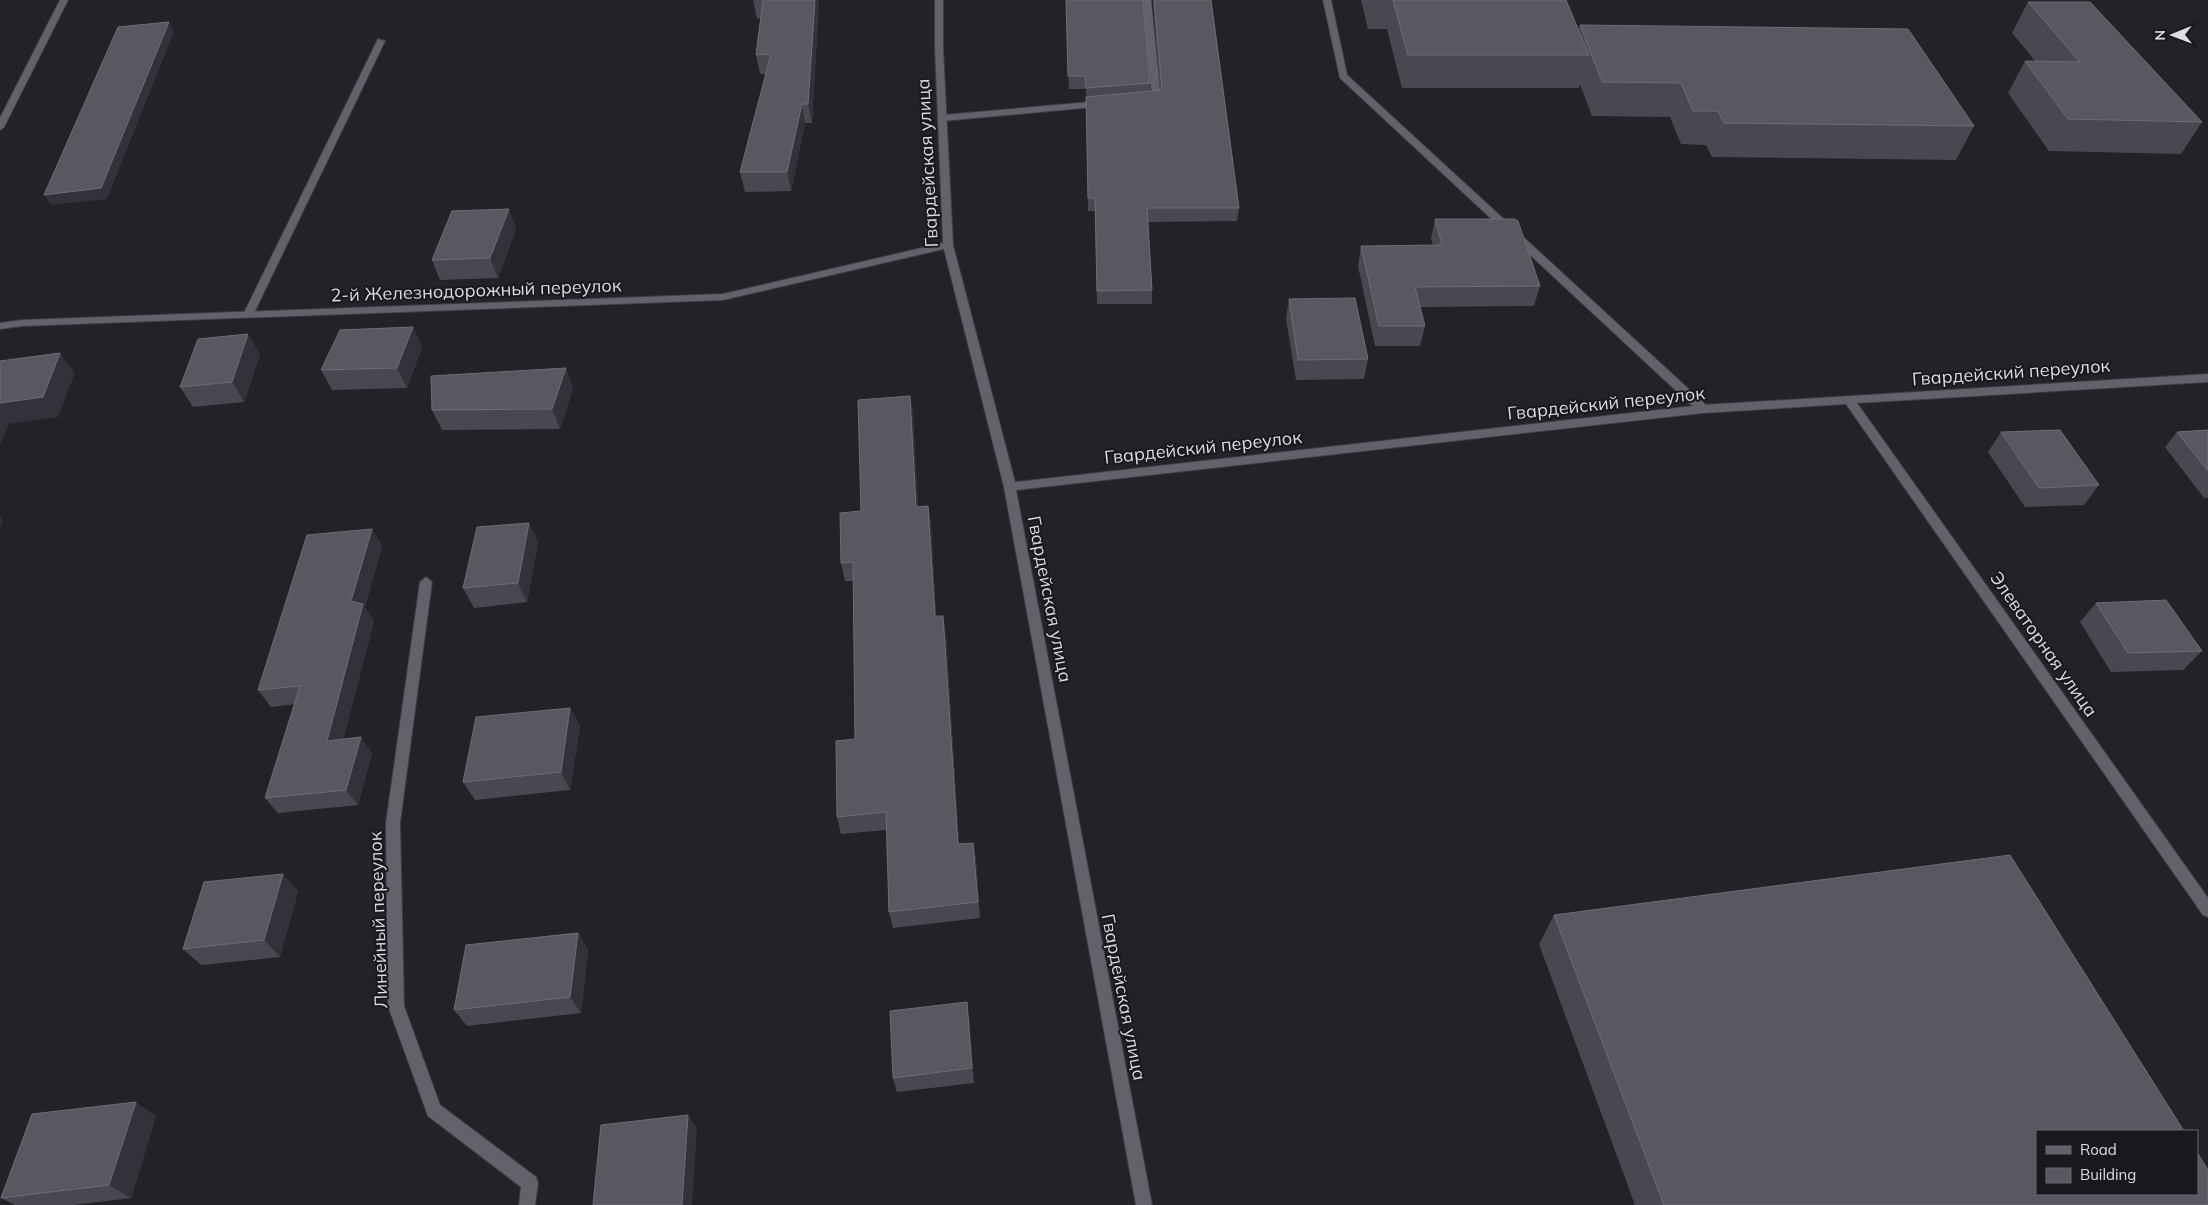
<svg xmlns="http://www.w3.org/2000/svg" width="2208" height="1205" font-family="Mulish,sans-serif">
<style>
.lines{fill:none;stroke-linecap:round;stroke-linejoin:round}
.service-casing{stroke:#3d3e44;stroke-width:2}
.minor-casing{stroke:#3d3e44;stroke-width:2}
.service{fill:#62636a;fill-rule:evenodd}
.minor{fill:#62636a;fill-rule:evenodd}
.wall{fill:#484950}
.shaded-wall{fill:#32333a}
.building{fill:#585960;stroke:#6d6e74}
.labels{text-anchor:middle;dominant-baseline:central;stroke-width:4;stroke-linejoin:round;paint-order:stroke}
.street-label{font-size:18px;fill:#dcdde1;stroke:#18191f}
</style>
<rect width="100%" height="100%" fill="#222329"/>
<g class="lines">
<g class="service-casing">
<path id="service" d="M 1143,0 L 1151,0 L 1161,100 C 1158,104 1148,104 1145,100 L 1152,97 Z
M 1323,0 L 1331,0 L 1347,75 L 1707,406 L 1709,409 L 1707,412 L 1699,412 L 1340,78 Z
M 378,39 L 385,41 L 253,315 L 252,317 L 244,317 L 243,315 Z
M 1102,101 L 1106,104 L 1105,106 L 943,121 L 939,118 L 943,115 Z"/>
</g>
<g class="minor-casing">
<path id="minor" d="M 60,0 L 68,0 L 4,127 L 0,130 L 0,118 Z
M 935,0 L 943,0 L 943,48 L 953,245 L 1015,482 L 1703,405 L 2208,374 L 2208,382 L 1857,403 L 2208,898 L 2208,917 L 2203,915 L 1846,404 L 1703,413 L 1016,490 L 1152,1205 L 1136,1205 L 1004,487 L 944,249 L 723,300 L 22,326 L 0,329 L 0,323 L 22,320 L 723,294 L 943,243 L 935,48 Z
M 426,577 L 432,582 L 400,823 L 404,1006 L 440,1105 L 536,1177 L 538,1183 L 535,1205 L 519,1205 L 521,1187 L 428,1116 L 388,1006 L 386,823 L 420,582 Z"/>
</g>
<use href="#service" class="service"/>
<use href="#minor" class="minor"/>
</g>
<path class="wall" d="M 753,0 L 819,0 L 812,123 L 805,123 L 791,191 L 745,192 L 740,172 L 766,74 L 760,74 L 756,55 L 761,18 L 757,19 Z
M 1066,0 L 1150,83 L 1150,91 L 1160,90 L 1153,0 L 1211,0 L 1239,208 L 1237,221 L 1148,222 L 1152,290 L 1152,304 L 1097,304 L 1095,211 L 1088,211 L 1086,89 L 1069,89 Z
M 1361,0 L 1566,0 L 1578,30 L 1580,25 L 1974,126 L 1956,160 L 1712,157 L 1706,145 L 1681,144 L 1670,117 L 1592,116 L 1580,84 L 1579,88 L 1402,88 L 1387,29 L 1368,29 Z
M 2028,2 L 2202,122 L 2181,154 L 2049,151 L 2008,93 L 2025,61 L 2036,62 L 2012,33 Z
M 1435,219 L 1540,286 L 1534,306 L 1420,307 L 1425,326 L 1420,346 L 1375,346 L 1358,266 L 1361,246 L 1433,245 L 1431,239 Z
M 516,229 L 498,278 L 440,280 L 432,260 Z
M 1289,299 L 1368,359 L 1364,379 L 1296,380 L 1286,319 Z
M 413,327 L 422,347 L 407,388 L 332,390 L 321,370 Z
M 260,354 L 244,402 L 193,407 L 180,387 Z
M 566,368 L 573,388 L 560,429 L 442,430 L 432,410 Z
M 910,396 L 913,415 L 918,506 L 928,506 L 931,524 L 936,616 L 943,616 L 946,634 L 959,844 L 973,843 L 976,860 L 980,918 L 893,928 L 889,912 L 886,830 L 841,834 L 837,817 L 855,739 L 853,581 L 845,581 L 841,563 L 861,511 Z
M 2208,430 L 2208,498 L 2204,498 L 2165,447 L 2177,432 Z
M 2001,432 L 2099,485 L 2084,505 L 2025,507 L 1988,452 Z
M 372,529 L 382,546 L 365,607 L 374,621 L 343,739 L 372,753 L 358,805 L 278,813 L 265,798 L 295,704 L 271,707 L 258,690 Z
M 538,542 L 527,602 L 474,608 L 463,588 Z
M 2096,603 L 2202,651 L 2183,670 L 2111,672 L 2080,622 Z
M 570,708 L 580,726 L 570,790 L 475,800 L 463,782 Z
M 283,874 L 298,891 L 280,957 L 201,965 L 183,949 Z
M 1554,915 L 2208,1205 L 1635,1205 L 1539,944 Z
M 578,933 L 588,950 L 581,1013 L 467,1026 L 454,1010 Z
M 969,1018 L 974,1083 L 897,1092 L 893,1078 Z
M 156,1116 L 131,1198 L 73,1205 L 15,1205 L 1,1198 Z"/>
<path class="shaded-wall" d="M 815,0 L 819,0 L 812,123 L 808,104 Z
M 169,22 L 174,32 L 107,199 L 51,205 L 44,195 Z
M 802,104 L 805,123 L 791,191 L 787,172 Z
M 509,209 L 516,229 L 498,278 L 490,258 Z
M 413,327 L 422,347 L 407,388 L 397,368 Z
M 248,334 L 260,354 L 244,402 L 232,382 Z
M 60,353 L 75,373 L 58,417 L 9,424 L 0,445 L 0,403 Z
M 566,368 L 573,388 L 560,429 L 552,409 Z
M 910,396 L 913,415 L 919,525 L 916,507 Z
M 928,506 L 931,524 L 937,635 L 935,616 Z
M 0,517 L 3,520 L 0,528 Z
M 529,523 L 538,542 L 527,602 L 518,583 Z
M 372,529 L 382,546 L 365,607 L 374,621 L 339,757 L 327,741 L 351,601 Z
M 943,616 L 946,634 L 960,861 L 958,844 Z
M 570,708 L 580,726 L 570,790 L 561,772 Z
M 361,737 L 372,753 L 358,805 L 346,790 Z
M 973,843 L 976,860 L 980,918 L 978,902 Z
M 283,874 L 298,891 L 280,957 L 264,940 Z
M 578,933 L 588,950 L 581,1013 L 570,997 Z
M 967,1002 L 969,1018 L 974,1083 L 972,1068 Z
M 136,1102 L 156,1116 L 131,1198 L 109,1185 Z
M 688,1115 L 697,1129 L 692,1205 L 682,1205 Z"/>
<path class="building" d="M 763,0 L 815,0 L 808,104 L 802,104 L 787,172 L 740,172 L 771,54 L 756,55 Z
M 1066,0 L 1143,0 L 1150,83 L 1086,88 L 1085,76 L 1068,76 Z
M 1154,0 L 1211,0 L 1239,208 L 1147,208 L 1152,290 L 1097,291 L 1095,198 L 1088,198 L 1086,97 L 1162,90 Z
M 1393,0 L 1566,0 L 1589,55 L 1408,55 Z
M 2028,2 L 2090,2 L 2202,122 L 2068,119 L 2025,61 L 2080,62 Z
M 169,22 L 101,188 L 44,195 L 118,27 Z
M 1580,25 L 1908,29 L 1974,126 L 1724,123 L 1718,111 L 1693,111 L 1681,83 L 1602,82 Z
M 509,209 L 490,258 L 432,260 L 452,211 Z
M 1435,219 L 1515,219 L 1518,221 L 1540,286 L 1415,287 L 1425,326 L 1379,326 L 1361,246 L 1442,245 Z
M 1355,298 L 1368,359 L 1298,360 L 1289,299 Z
M 413,327 L 397,368 L 321,370 L 340,330 Z
M 248,334 L 232,382 L 180,387 L 198,339 Z
M 60,353 L 43,397 L 0,403 L 0,361 Z
M 566,368 L 552,409 L 432,410 L 431,376 Z
M 910,396 L 916,507 L 928,506 L 935,616 L 943,616 L 958,844 L 973,843 L 978,902 L 889,912 L 886,812 L 837,817 L 836,741 L 855,739 L 853,562 L 841,563 L 840,513 L 861,511 L 858,400 Z
M 2060,430 L 2099,485 L 2039,488 L 2001,432 Z
M 2208,430 L 2208,471 L 2177,432 Z
M 529,523 L 518,583 L 463,588 L 477,527 Z
M 372,529 L 351,601 L 363,604 L 327,741 L 361,737 L 346,790 L 265,798 L 300,686 L 258,690 L 307,535 Z
M 2166,600 L 2202,651 L 2128,653 L 2096,603 Z
M 570,708 L 561,772 L 463,782 L 476,717 Z
M 2010,855 L 2184,1131 L 2037,1131 L 2037,1194 L 2197,1194 L 2197,1152 L 2208,1170 L 2208,1205 L 1664,1205 L 1554,915 Z
M 283,874 L 264,940 L 183,949 L 204,882 Z
M 578,933 L 570,997 L 454,1010 L 466,945 Z
M 967,1002 L 972,1068 L 893,1078 L 890,1011 Z
M 136,1102 L 109,1185 L 1,1198 L 32,1114 Z
M 688,1115 L 682,1205 L 593,1205 L 601,1125 Z"/>
<g class="labels">
<g class="street-label">
<text transform="translate(927 163) rotate(-93)">Гвардейская улица</text>
<text transform="translate(476 290) rotate(-2)">2-й Железнодорожный переулок</text>
<text transform="translate(2011 372) rotate(-4)">Гвардейский переулок</text>
<text transform="translate(1606 403) rotate(-6)">Гвардейский переулок</text>
<text transform="translate(1203 447) rotate(-6)">Гвардейский переулок</text>
<text transform="translate(1050 599) rotate(79)">Гвардейская улица</text>
<text transform="translate(2044 644) rotate(55)">Элеваторная улица</text>
<text transform="translate(378 920) rotate(-92)">Линейный переулок</text>
<text transform="translate(1124 997) rotate(79)">Гвардейская улица</text>
</g>
</g>
<rect x="2036" y="1130" width="162" height="65" fill="#18191f" stroke="#66676d"/>
<rect x="2046" y="1146" width="25" height="8" fill="#62636a" stroke="#66676d"/>
<text x="2080" y="1155" font-size="15" fill="#dcdde1">Road</text>
<rect x="2046" y="1168" width="25" height="15" fill="#585960" stroke="#66676d"/>
<text x="2080" y="1180" font-size="15" fill="#dcdde1">Building</text>
<g transform="translate(2173 35) rotate(269)" stroke="#18191f" stroke-width="4" paint-order="stroke">
<path d="M0-4L9 19L0 12L-9 19Z" fill="#dcdde1"/>
<text y="-8" font-size="14" font-weight="bold" text-anchor="middle" fill="#dcdde1">N</text>
</g>
</svg>
